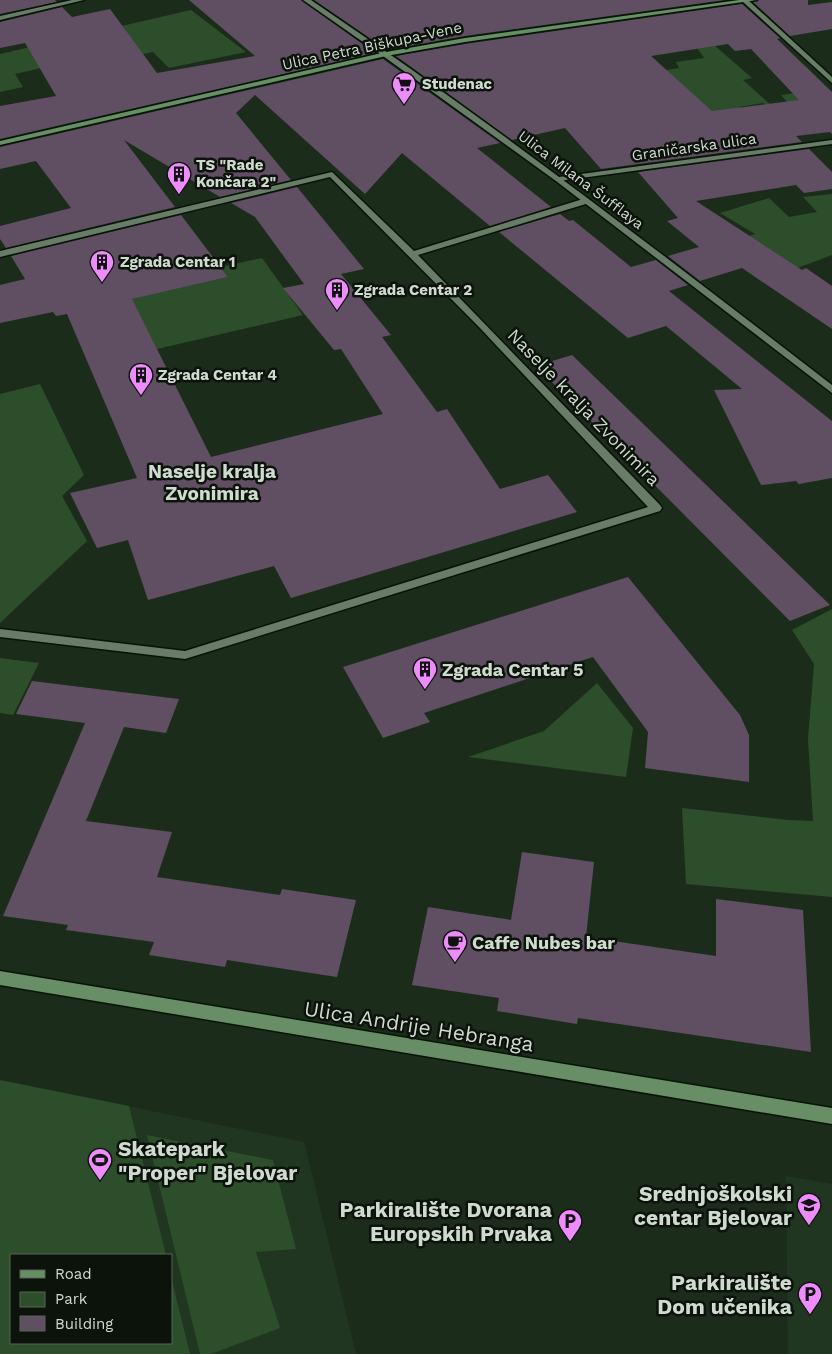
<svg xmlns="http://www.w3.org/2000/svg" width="832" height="1354" font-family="'Work Sans',sans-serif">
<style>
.built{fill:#213620;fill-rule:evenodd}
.green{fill:#2c4e2a}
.building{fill:#604e62;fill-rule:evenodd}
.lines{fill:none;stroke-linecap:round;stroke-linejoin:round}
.minor-casing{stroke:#061406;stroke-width:3}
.tertiary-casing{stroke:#061406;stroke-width:3}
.secondary-casing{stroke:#061406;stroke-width:3}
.minor{fill:#697c68;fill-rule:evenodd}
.tertiary{fill:#697c68;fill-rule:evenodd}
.secondary{fill:#678e65;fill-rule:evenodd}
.labels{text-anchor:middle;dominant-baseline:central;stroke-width:5;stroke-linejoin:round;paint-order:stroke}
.far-street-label{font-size:15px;fill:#d0dbd0;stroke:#0b130b}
.far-poi-label{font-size:15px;font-weight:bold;fill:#d0dbd0;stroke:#0b130b;text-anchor:start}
.street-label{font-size:18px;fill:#d0dbd0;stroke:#0b130b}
.poi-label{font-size:18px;font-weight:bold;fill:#d0dbd0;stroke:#0b130b;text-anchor:start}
.neighbourhood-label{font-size:19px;font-weight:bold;fill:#d0dbd0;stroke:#0b130b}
.near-street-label{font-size:21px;fill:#d0dbd0;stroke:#0b130b}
.near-poi-label{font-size:21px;font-weight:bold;fill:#d0dbd0;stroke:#0b130b;text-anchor:end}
</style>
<rect width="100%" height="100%" fill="#1c2c1b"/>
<path class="built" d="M 0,1080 L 304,1142 L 356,1354 L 0,1354 ZM 11,1255 L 171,1255 L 171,1343 L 11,1343 Z
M 786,1176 L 832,1184 L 832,1354 L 788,1354 Z"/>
<path class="green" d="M 191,10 L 246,52 L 169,68 L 153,52 L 79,67 L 50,66 L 15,74 L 23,87 L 0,92 L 0,54 Z
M 714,45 L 752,78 L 743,80 L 771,105 L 788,103 L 781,95 L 827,89 L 781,119 L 763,103 L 739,107 L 755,124 L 700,132 L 635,75 L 679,68 L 676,62 L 704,58 L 697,48 Z
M 832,194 L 832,255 L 787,272 L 744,238 L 755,234 L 720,213 L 769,198 L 789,217 L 817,212 L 803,197 Z
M 262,258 L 303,315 L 157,349 L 131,299 L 228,277 L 221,267 Z
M 40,384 L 84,475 L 62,496 L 87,541 L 0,623 L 0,394 Z
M 832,609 L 832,897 L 686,884 L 682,808 L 788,820 L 813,821 L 808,739 L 814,664 L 792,630 Z
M 0,658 L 39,663 L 13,715 L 0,713 Z
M 597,683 L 633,728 L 626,777 L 468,757 L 544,731 Z
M 0,1080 L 129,1106 L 166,1255 L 11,1255 L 11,1343 L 171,1343 L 171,1277 L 190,1354 L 0,1354 Z
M 147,1135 L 273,1160 L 296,1249 L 256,1252 L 280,1328 L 211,1354 L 200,1354 Z"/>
<path class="building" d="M 0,0 L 55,0 L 57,2 L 0,14 Z
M 189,0 L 301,0 L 375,53 L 0,139 L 0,106 L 56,96 L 25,43 L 0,48 L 0,22 L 62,7 L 72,17 L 110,9 L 157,73 L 255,56 Z
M 314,0 L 725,0 L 465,36 L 387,50 Z
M 759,0 L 808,0 L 808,5 L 832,2 L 832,29 L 790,36 L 753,2 Z
M 742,4 L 780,38 L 777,39 L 832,92 L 832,134 L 830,132 L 796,136 L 802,142 L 601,169 L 565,128 L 512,140 L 396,56 L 465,44 ZM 728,44 L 735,51 L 751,49 L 799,100 L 712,111 L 651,56 Z
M 383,59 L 500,143 L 477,148 L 551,207 L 490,226 L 402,153 L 365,194 L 255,95 L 236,113 L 291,180 L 220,197 L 124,140 L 175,207 L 6,248 L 0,239 L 0,226 L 71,208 L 36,161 L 0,169 L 0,147 Z
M 809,149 L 832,172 L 832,189 L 804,193 L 796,185 L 696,201 L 802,270 L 806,268 L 832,286 L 832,329 L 742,268 L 700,281 L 668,256 L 699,247 L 667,221 L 678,218 L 638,172 Z
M 297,187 L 364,269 L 341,274 L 391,335 L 382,337 L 437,412 L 447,409 L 500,489 L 548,475 L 577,512 L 291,598 L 274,566 L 148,600 L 128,540 L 97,548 L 70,493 L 137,478 L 67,314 L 56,316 L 53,312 L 0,323 L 0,285 L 25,279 L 11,256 L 181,215 L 228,277 L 132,299 L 211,457 L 383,414 L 341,349 L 334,350 L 283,288 L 304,284 L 255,217 L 231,203 Z
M 560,214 L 569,221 L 573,220 L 631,267 L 656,260 L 688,285 L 669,291 L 832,421 L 832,478 L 799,484 L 796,481 L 761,485 L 714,390 L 742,389 L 666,326 L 628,338 L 499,232 Z
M 572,355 L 634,415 L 830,605 L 790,621 L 536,366 Z
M 628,577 L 740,715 L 749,735 L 749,782 L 645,768 L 648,732 L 593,657 L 424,713 L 430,722 L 383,738 L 343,667 Z
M 32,681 L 179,699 L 166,733 L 124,727 L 86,821 L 172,832 L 157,877 L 280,895 L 282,889 L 356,900 L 337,977 L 227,960 L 225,967 L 149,955 L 154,942 L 66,930 L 68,925 L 3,916 L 85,723 L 16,714 Z
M 522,852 L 594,862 L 586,937 L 716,956 L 716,899 L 803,910 L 811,1052 L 578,1018 L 577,1024 L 497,1011 L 499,998 L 412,985 L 428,907 L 511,920 Z"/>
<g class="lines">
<g class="minor-casing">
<path id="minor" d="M 72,0 L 84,0 L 0,20 L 0,16 Z
M 742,0 L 748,0 L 832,77 L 832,83 L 743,2 Z
M 832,140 L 832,144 L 559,181 L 555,179 L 559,177 Z
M 332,172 L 414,251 L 583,199 L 589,199 L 589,203 L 418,255 L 660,505 L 662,508 L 660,511 L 185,659 L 0,637 L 0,629 L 185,651 L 648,507 L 480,328 L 330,177 L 0,257 L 0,251 Z"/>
</g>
<g class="tertiary-casing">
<path id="tertiary" d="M 303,0 L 311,0 C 490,121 661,253 832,385 L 832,393 L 556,181 L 383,56 Z"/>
</g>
<g class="secondary-casing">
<path id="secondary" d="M 739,0 L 757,0 L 465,42 L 386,56 L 0,145 L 0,141 L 386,52 L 465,38 Z
M 0,971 L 832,1108 L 832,1124 L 0,985 Z"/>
</g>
<use href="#minor" class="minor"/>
<use href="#tertiary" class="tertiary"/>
<use href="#secondary" class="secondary"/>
</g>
<defs>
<g id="supermarket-pin" transform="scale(1.25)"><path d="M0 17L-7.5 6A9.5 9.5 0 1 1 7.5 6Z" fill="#ed8cfa" stroke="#0b130b"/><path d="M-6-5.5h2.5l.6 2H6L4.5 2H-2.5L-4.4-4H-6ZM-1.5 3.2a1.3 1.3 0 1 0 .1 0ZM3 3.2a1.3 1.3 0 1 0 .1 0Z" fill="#111"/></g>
<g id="building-pin" transform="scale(1.25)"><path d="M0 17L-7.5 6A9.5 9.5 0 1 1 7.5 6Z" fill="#ed8cfa" stroke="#0b130b"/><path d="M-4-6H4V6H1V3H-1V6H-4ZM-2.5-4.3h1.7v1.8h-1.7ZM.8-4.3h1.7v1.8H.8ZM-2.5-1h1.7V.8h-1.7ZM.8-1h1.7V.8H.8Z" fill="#111"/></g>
<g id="cafe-pin" transform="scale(1.25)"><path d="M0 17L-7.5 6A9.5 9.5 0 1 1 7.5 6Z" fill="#ed8cfa" stroke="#0b130b"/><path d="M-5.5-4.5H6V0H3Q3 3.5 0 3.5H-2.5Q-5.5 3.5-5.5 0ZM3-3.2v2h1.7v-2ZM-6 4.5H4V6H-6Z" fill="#111"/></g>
<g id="stadium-pin" transform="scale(1.25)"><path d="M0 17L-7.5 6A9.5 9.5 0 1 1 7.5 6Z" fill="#ed8cfa" stroke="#0b130b"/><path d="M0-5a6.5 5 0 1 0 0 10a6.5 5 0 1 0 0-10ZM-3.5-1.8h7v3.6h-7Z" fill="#111"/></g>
<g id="school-pin" transform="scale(1.25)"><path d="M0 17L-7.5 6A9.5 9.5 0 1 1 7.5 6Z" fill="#ed8cfa" stroke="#0b130b"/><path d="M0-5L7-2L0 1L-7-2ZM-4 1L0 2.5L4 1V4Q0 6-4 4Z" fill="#111"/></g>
<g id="parking-pin" transform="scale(1.25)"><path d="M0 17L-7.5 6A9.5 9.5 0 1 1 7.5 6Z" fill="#ed8cfa" stroke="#0b130b"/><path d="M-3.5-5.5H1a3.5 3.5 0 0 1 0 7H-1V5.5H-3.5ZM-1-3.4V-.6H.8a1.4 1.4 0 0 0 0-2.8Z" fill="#111"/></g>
</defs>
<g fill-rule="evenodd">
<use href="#supermarket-pin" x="404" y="84"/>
<use href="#building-pin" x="179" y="174"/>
<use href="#building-pin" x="102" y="262"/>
<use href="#building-pin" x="337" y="290"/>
<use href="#building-pin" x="141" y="375"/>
<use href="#building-pin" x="425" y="669"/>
<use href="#cafe-pin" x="455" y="942"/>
<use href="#stadium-pin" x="100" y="1160"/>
<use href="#school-pin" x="809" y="1205"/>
<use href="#parking-pin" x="570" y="1221"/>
<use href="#parking-pin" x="810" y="1294"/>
</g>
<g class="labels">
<g class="far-street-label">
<text transform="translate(372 46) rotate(-12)">Ulica Petra Biškupa-Vene</text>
<text transform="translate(694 147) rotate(-8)">Graničarska ulica</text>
<text transform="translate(581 180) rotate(37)">Ulica Milana Šufflaya</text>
</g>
<g class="far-poi-label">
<text x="422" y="84">Studenac</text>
<text x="196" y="165">TS "Rade<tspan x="196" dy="17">Končara 2"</tspan></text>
<text x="120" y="262">Zgrada Centar 1</text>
<text x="354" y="290">Zgrada Centar 2</text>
<text x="158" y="375">Zgrada Centar 4</text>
</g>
<g class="street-label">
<text transform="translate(584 407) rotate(46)">Naselje kralja Zvonimira</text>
</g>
<g class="poi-label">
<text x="442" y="669">Zgrada Centar 5</text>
<text x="472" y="942">Caffe Nubes bar</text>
</g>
<g class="neighbourhood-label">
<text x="212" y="471">Naselje kralja<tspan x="212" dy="22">Zvonimira</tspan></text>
</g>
<g class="near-street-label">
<text transform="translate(419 1026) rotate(9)">Ulica Andrije Hebranga</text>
</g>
<g class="near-poi-label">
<text x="118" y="1148" text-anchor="start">Skatepark<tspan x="118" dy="24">"Proper" Bjelovar</tspan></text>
<text x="792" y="1193">Srednjoškolski<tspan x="792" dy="24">centar Bjelovar</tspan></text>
<text x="552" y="1209">Parkiralište Dvorana<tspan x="552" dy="24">Europskih Prvaka</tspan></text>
<text x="792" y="1282">Parkiralište<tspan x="792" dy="24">Dom učenika</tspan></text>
</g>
</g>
<rect x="10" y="1254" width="162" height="90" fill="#0b130b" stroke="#5a635a"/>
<rect x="20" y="1270" width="25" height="8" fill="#678e65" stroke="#5a635a"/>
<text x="55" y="1279" font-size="15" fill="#d0dbd0">Road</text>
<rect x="20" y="1292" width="25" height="15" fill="#2c4e2a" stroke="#5a635a"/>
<text x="55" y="1304" font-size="15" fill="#d0dbd0">Park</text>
<rect x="20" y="1316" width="25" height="15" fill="#604e62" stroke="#5a635a"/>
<text x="55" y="1329" font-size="15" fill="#d0dbd0">Building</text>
</svg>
